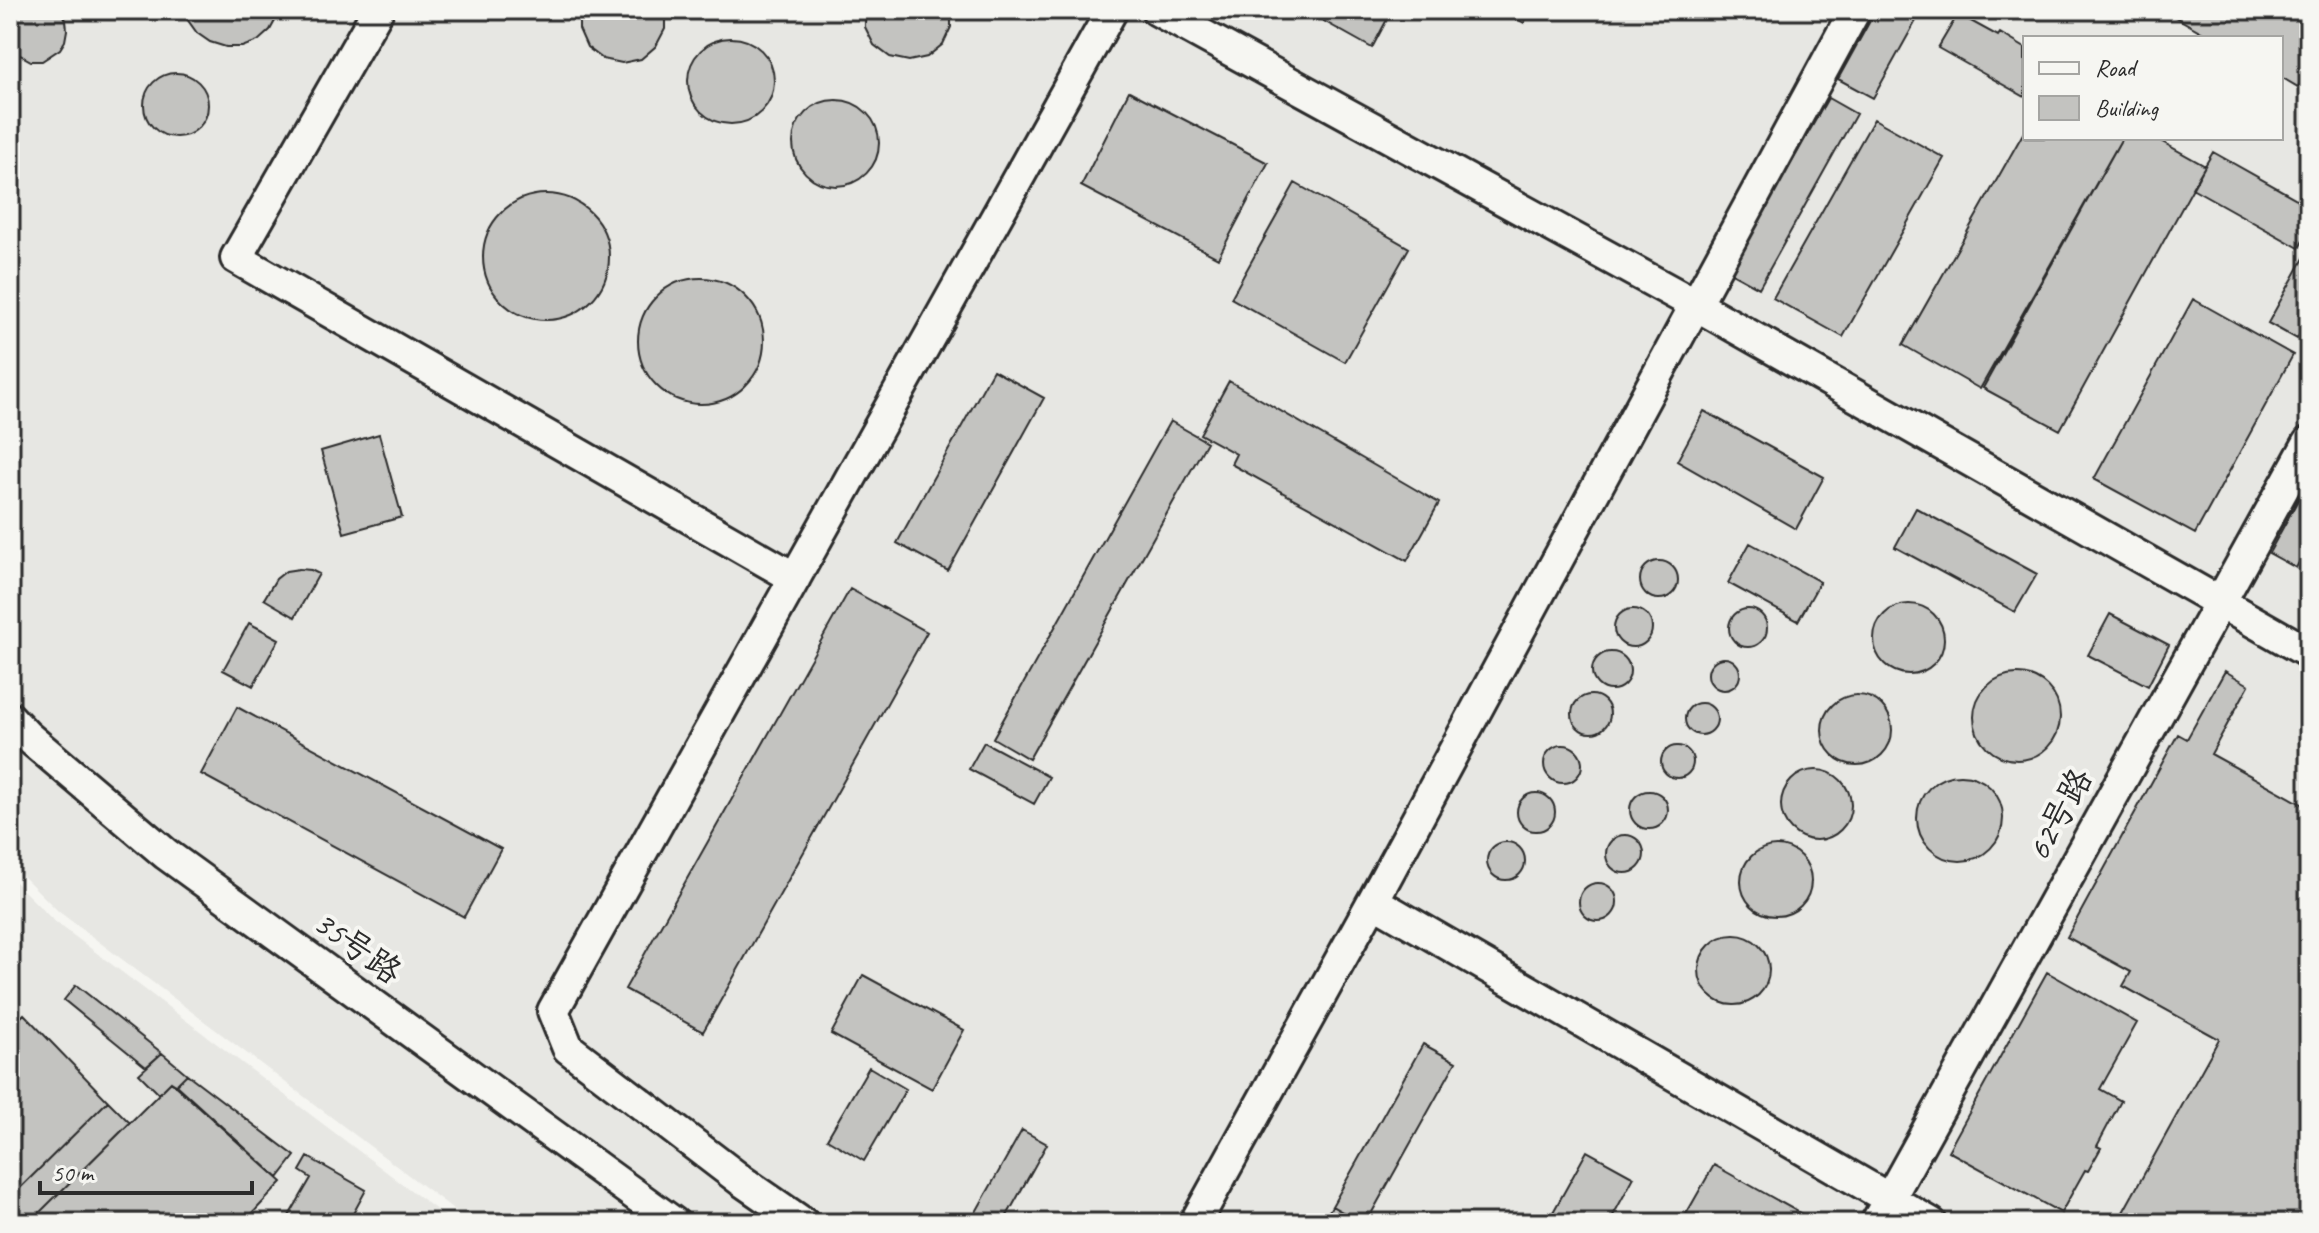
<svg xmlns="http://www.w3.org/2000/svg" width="2319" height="1233" font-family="Caveat,'LXGW WenKai TC',sans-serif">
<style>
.built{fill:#e7e7e3;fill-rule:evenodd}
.building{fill:#c3c3c0;stroke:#2b2b2b;stroke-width:2}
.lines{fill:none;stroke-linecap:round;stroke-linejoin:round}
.minor-casing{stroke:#2b2b2b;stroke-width:36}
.minor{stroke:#f6f6f2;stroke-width:30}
.labels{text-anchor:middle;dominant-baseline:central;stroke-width:8;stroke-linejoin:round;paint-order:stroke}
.street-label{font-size:34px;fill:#2b2b2b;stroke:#f6f6f2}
</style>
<rect width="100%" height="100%" fill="#f6f6f2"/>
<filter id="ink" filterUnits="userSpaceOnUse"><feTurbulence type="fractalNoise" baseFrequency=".0125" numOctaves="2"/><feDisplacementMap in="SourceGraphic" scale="16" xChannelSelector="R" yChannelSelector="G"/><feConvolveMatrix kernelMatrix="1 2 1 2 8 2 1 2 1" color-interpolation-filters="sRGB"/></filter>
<g filter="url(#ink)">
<path class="built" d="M 10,10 L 2309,10 L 2309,1223 L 472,1223 L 58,911 L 10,863 ZM 2025,38 L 2281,38 L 2281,138 L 2025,138 Z
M 10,877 L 53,920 L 454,1223 L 10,1223 Z"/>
<path class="building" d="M 10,10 L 61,10 L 66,20 L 67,30 L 65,41 L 60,49 L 42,61 L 31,61 L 13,51 L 10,47 Z
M 185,10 L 281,10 L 270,30 L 258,41 L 242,47 L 226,47 L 210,42 L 197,33 L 187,19 Z
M 579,10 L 665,10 L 665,29 L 656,46 L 641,59 L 622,63 L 603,59 L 587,47 L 579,29 Z
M 865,10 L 951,10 L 951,27 L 943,44 L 927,57 L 909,61 L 890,57 L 874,45 L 865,27 Z
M 1304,10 L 1392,10 L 1372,48 Z
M 1501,10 L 1531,10 L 1524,23 Z
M 1876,10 L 1922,10 L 1873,98 L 1838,79 Z
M 2163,10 L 2302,10 L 2309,14 L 2309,67 L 2298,87 L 2281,77 L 2281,38 L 2212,38 Z
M 1958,14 L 1998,36 L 2000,33 L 2025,48 L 2025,97 L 1938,48 Z
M688 81a43 43 0 1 1 86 0a43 43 0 1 1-86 0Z
M144 105a32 32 0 1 1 64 0a32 32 0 1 1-64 0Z
M 1129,91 L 1268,163 L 1218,258 L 1081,186 Z
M 1828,98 L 1856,114 L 1759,288 L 1730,272 Z
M793 143a43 43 0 1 1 86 0a43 43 0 1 1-86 0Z
M 1874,119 L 1944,158 L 1843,337 L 1773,298 Z
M 2025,130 L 2025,138 L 2122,138 L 1980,389 L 1903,345 Z
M 2122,138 L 2155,138 L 2205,166 L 2060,430 L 1983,388 Z
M 2213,152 L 2309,206 L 2309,230 L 2299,248 L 2192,188 Z
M 1295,183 L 1409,248 L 1345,362 L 1231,298 Z
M483 257a63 63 0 1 1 126 0a63 63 0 1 1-126 0Z
M 2309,249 L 2309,318 L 2297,339 L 2268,323 Z
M638 341a63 63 0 1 1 126 0a63 63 0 1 1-126 0Z
M 2193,299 L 2293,355 L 2195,534 L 2094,479 Z
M 993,370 L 1044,398 L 948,571 L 897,543 Z
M 1229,381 L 1439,503 L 1407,561 L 1231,464 L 1236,454 L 1200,434 Z
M 1704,411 L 1824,477 L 1796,529 L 1677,461 Z
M 1170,421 L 1207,442 L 1029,759 L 993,738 Z
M 379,434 L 402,517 L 344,533 L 321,451 Z
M 2309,480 L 2309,544 L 2296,568 L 2269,553 Z
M 1916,508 L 2037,574 L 2015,612 L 1895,547 Z
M 1750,543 L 1820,582 L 1798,621 L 1728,583 Z
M 2309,556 L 2309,575 L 2301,570 Z
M1640 580a19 19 0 1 1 38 0a19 19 0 1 1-38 0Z
M 299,569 L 311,570 L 319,574 L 295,617 L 264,599 L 276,579 L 286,571 Z
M 850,589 L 927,632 L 703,1032 L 625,989 Z
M1874 639a35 35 0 1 1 70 0a35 35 0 1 1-70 0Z
M1614 628a19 19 0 1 1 38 0a19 19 0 1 1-38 0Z
M1729 628a19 19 0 1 1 38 0a19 19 0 1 1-38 0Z
M 2110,614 L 2169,645 L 2148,686 L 2088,655 Z
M 249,623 L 279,639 L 253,686 L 223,670 Z
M1592 671a19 19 0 1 1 38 0a19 19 0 1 1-38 0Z
M1708 674a16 16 0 1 1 32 0a16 16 0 1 1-32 0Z
M 2225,671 L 2249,685 L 2211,754 L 2309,808 L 2309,1223 L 2117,1223 L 2219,1039 L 2123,986 L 2131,972 L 2067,937 L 2178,734 L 2187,739 Z
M1974 717a43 43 0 1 1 86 0a43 43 0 1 1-86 0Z
M1572 714a19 19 0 1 1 38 0a19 19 0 1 1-38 0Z
M1822 730a35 35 0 1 1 70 0a35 35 0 1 1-70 0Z
M1685 719a16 16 0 1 1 32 0a16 16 0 1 1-32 0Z
M 237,707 L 501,849 L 464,917 L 201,774 Z
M 984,742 L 1049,777 L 1034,804 L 969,769 Z
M1544 764a19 19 0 1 1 38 0a19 19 0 1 1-38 0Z
M1661 762a16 16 0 1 1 32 0a16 16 0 1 1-32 0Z
M1781 805a35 35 0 1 1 70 0a35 35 0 1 1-70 0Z
M1917 818a43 43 0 1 1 86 0a43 43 0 1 1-86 0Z
M1630 810a19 19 0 1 1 38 0a19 19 0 1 1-38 0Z
M1517 812a19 19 0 1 1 38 0a19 19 0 1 1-38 0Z
M1606 854a19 19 0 1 1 38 0a19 19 0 1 1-38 0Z
M1487 861a19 19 0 1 1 38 0a19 19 0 1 1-38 0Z
M1741 881a35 35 0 1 1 70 0a35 35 0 1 1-70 0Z
M1579 902a19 19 0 1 1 38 0a19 19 0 1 1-38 0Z
M1699 970a35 35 0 1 1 70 0a35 35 0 1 1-70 0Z
M 2047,972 L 2137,1023 L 2100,1089 L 2121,1101 L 2097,1146 L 2101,1148 L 2088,1171 L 2085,1170 L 2061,1213 L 1948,1151 Z
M 863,975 L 964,1030 L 932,1089 L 831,1034 Z
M 76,985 L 162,1053 L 146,1067 L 64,1000 Z
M 24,1014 L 108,1101 L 10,1198 L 10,1028 Z
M 1423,1044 L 1456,1062 L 1366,1223 L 1362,1223 L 1332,1206 Z
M 162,1053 L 187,1074 L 176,1085 L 171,1082 L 159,1094 L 139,1074 Z
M 869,1067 L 906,1089 L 864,1161 L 827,1139 Z
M 187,1074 L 295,1156 L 278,1178 L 176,1085 Z
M 171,1082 L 282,1182 L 246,1220 L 250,1223 L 29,1223 Z
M 108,1101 L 130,1123 L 29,1223 L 10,1223 L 10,1198 Z
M 1022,1130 L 1047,1144 L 1003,1223 L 979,1223 L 972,1219 Z
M 1587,1151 L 1634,1177 L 1609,1223 L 1547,1223 Z
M 308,1157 L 366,1190 L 348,1223 L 285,1223 L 311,1178 L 300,1171 Z
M 1714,1165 L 1807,1217 L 1804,1223 L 1681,1223 Z
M 1332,1206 L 1362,1223 L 1322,1223 Z"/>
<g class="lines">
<g class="minor-casing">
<path id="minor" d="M 378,10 L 236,258 L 795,578
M 1157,10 L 1696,305 L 2309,653
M 10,718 L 27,736 L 166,854 L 674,1223
M 1373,901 L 1931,1223
M 803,1223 L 742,1181 L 568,1048 L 553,1011 L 1112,10
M 1195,1223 L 1373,901 L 1855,10
M 1876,1223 L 2309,442"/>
</g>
<use href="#minor" class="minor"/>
</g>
</g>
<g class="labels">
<g class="street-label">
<text transform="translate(2059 814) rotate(-61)">62号路</text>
<text transform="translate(358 947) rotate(36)">35号路</text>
</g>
</g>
<rect width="2319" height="1233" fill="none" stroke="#f6f6f2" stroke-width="40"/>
<rect x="20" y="20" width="2279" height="1193" fill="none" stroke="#2b2b2b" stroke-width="3" filter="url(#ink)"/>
<rect x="2023" y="36" width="260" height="104" fill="#f6f6f2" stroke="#a5a5a2" stroke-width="2"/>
<rect x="2039" y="62" width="40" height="12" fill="#f6f6f2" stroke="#a5a5a2" stroke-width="2"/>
<text x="2095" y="76" font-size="24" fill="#2b2b2b">Road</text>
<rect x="2039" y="96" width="40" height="24" fill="#c3c3c0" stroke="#a5a5a2" stroke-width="2"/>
<text x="2095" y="116" font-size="24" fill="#2b2b2b">Building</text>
<path d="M40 1181v12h212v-12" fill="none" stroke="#2b2b2b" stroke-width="4"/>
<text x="52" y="1181" font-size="24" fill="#2b2b2b" stroke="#f6f6f2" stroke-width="6" paint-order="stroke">50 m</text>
</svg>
